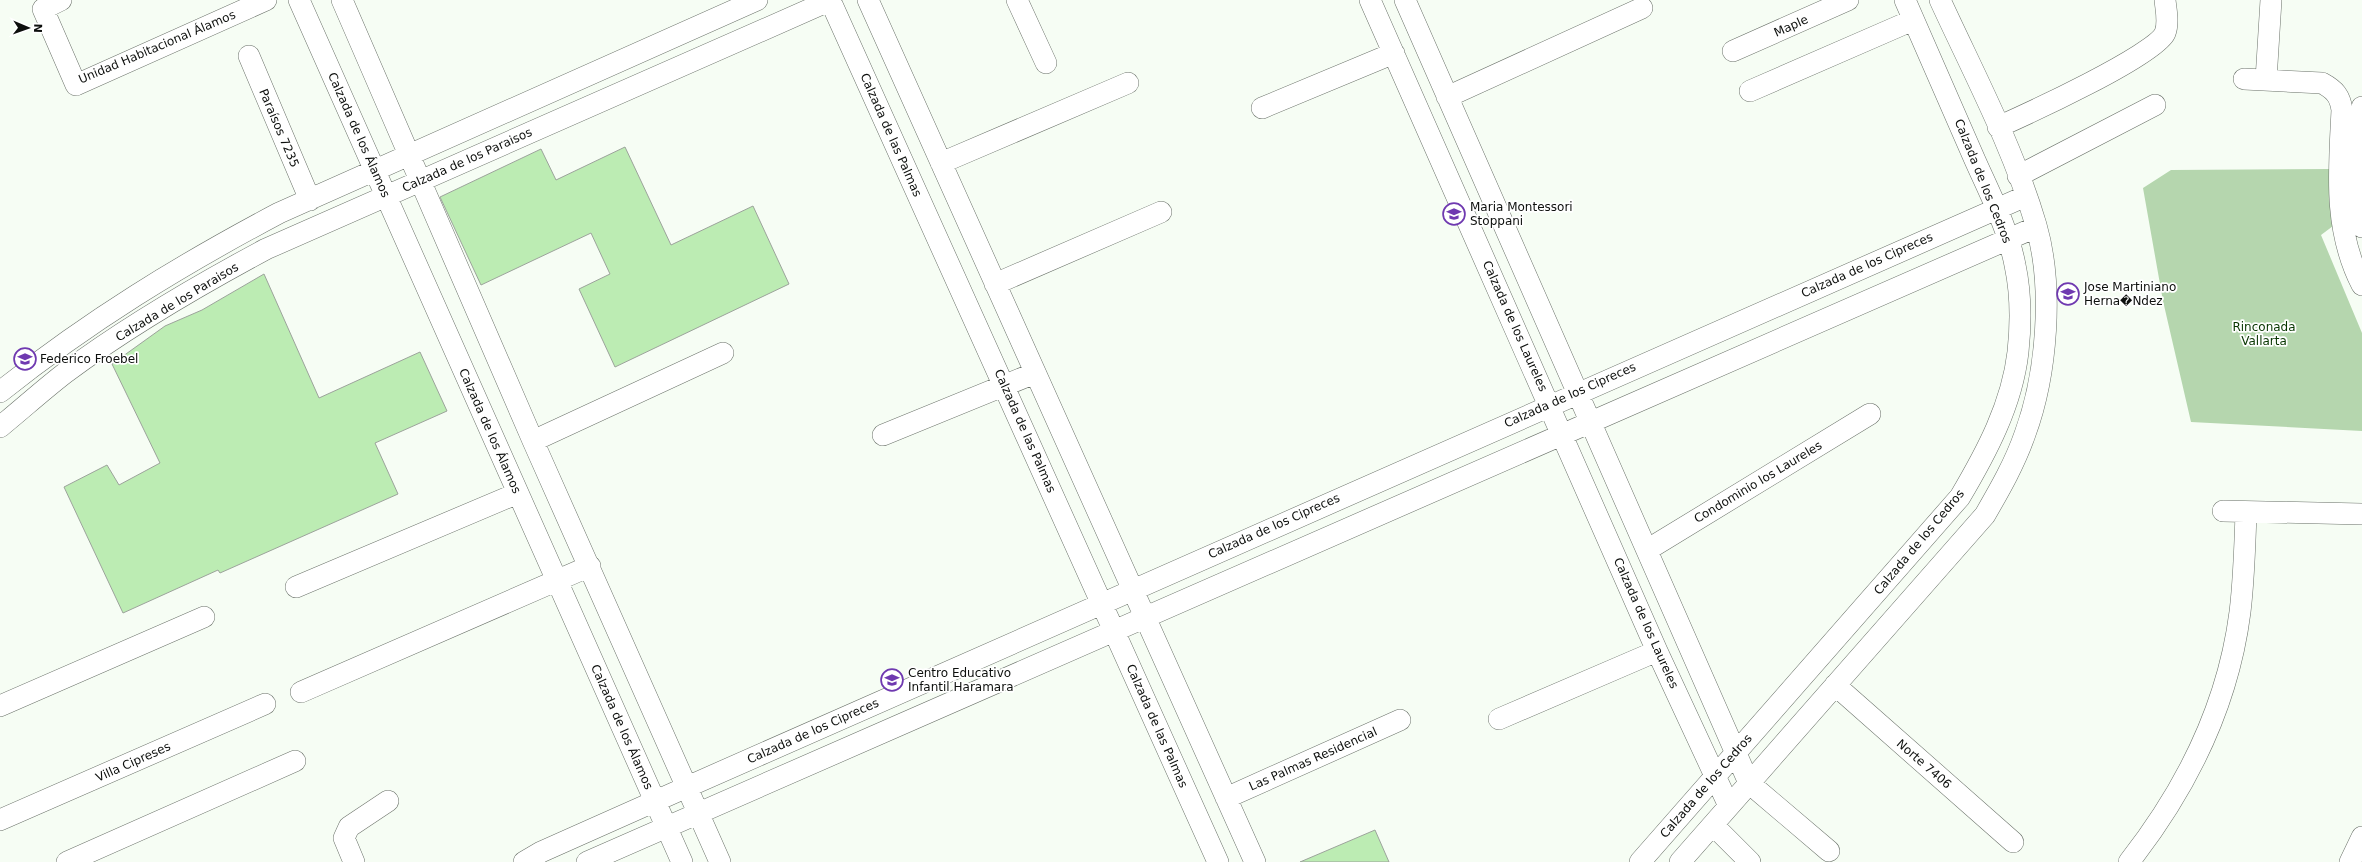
<svg xmlns="http://www.w3.org/2000/svg" width="2362" height="862" font-family="'DejaVu Sans',sans-serif">
<style>
.green{fill:#b5d6ae}
.building{fill:#bcecb3;stroke:#9ca39b}
.lines{fill:none;stroke-linecap:round;stroke-linejoin:round}
.minor-casing{stroke:#6b726a;stroke-width:22}
.minor{stroke:#fff;stroke-width:21}
.labels{text-anchor:middle;dominant-baseline:central;stroke-width:3.5;stroke-linejoin:round;paint-order:stroke}
.street-label{font-size:12px;fill:#0d0f0d;stroke:#fff}
.poi-label{font-size:12px;fill:#0d0f0d;stroke:#fff;text-anchor:start}
.park-label{font-size:12px;fill:#073600;stroke:#fff}
</style>
<rect width="100%" height="100%" fill="#f6fdf4"/>
<path class="green" d="M 2329,169 L 2333,226 L 2321,235 L 2362,333 L 2362,431 L 2191,422 L 2163,301 L 2143,188 L 2171,170 Z"/>
<path class="building" d="M 625,147 L 671,245 L 753,206 L 789,284 L 615,367 L 579,289 L 610,274 L 591,233 L 481,285 L 440,197 L 541,149 L 556,180 Z
M 264,274 L 319,398 L 420,352 L 447,411 L 375,443 L 398,494 L 220,573 L 218,570 L 123,613 L 64,487 L 107,465 L 119,485 L 160,463 L 112,364 L 165,326 L 202,310 Z
M 1375,830 L 1389,862 L 1300,862 Z"/>
<g class="lines">
<g class="minor-casing">
<path id="minor" d="M 61,0 L 43,9 L 76,85 L 266,0
M 299,0 L 682,862
M 342,0 L 533,441 L 720,862
M 830,0 L 1218,862
M 868,0 L 1255,862
M 1017,0 L 1046,63
M 1370,0 L 1657,651 L 1729,806
M 1405,0 L 1749,783 L 1829,851
M 1733,51 L 1848,0
M 249,56 L 310,200
M 2244,79 L 2322,83 C 2335,90 2340,96 2342,110 C 2339,170 2333,229 2362,285
M 2266,80 L 2271,0
M 1750,91 L 1913,20
M 1447,97 L 1642,8
M 2362,107 L 2357,186 L 2362,227
M 1262,108 L 1394,53
M 1998,127 C 2025,115 2156,55 2165,33 C 2169,23 2166,10 2165,0
M 941,163 L 1128,83
M 2018,176 L 2155,105
M 995,284 L 1161,212
M 0,392 C 89,321 179,266 279,213 L 757,0
M 0,427 C 22,409 43,390 65,373 C 128,326 197,286 266,249 L 831,0
M 883,435 L 1035,373
M 533,441 L 723,353
M 2223,511 L 2362,514
M 1647,550 L 1870,414
M 296,587 L 518,493
M 1835,685 L 2013,842
M 301,692 L 590,566
M 0,706 L 204,617
M 1499,719 L 1657,651
M 1226,798 L 1400,720
M 0,820 L 265,704
M 1713,825 L 1750,862
M 67,862 L 295,761
M 354,862 L 344,838 L 349,827 L 388,801
M 524,862 L 541,852 L 687,787 L 2026,196
M 587,862 L 2036,227
M 1640,862 L 1960,497 C 1986,453 2012,405 2018,352 C 2021,324 2021,293 2015,265 C 2008,228 1989,192 1974,158 C 1951,105 1928,53 1905,0
M 1680,862 L 1985,515 C 2000,489 2015,463 2025,434 C 2047,374 2054,287 2036,225 C 2013,147 1974,74 1940,0
M 2129,862 C 2187,788 2228,706 2240,612 C 2244,579 2245,545 2246,512
M 2350,862 L 2362,837"/>
</g>
<use href="#minor" class="minor"/>
</g>
<defs>
<g id="school-ring" transform="scale(1.15)"><circle r="9.5" fill="#fff" stroke="#6f39b0" stroke-width="1.5"/><path d="M0-5L7-2L0 1L-7-2ZM-4 1L0 2.5L4 1V4Q0 6-4 4Z" fill="#6f39b0"/></g>
</defs>
<g fill-rule="evenodd">
<use href="#school-ring" x="1454" y="214"/>
<use href="#school-ring" x="2068" y="294"/>
<use href="#school-ring" x="25" y="359"/>
<use href="#school-ring" x="892" y="680"/>
</g>
<g class="labels">
<g class="street-label">
<text transform="translate(1791 26) rotate(-24)">Maple</text>
<text transform="translate(157 47) rotate(-23)">Unidad Habitacional Álamos</text>
<text transform="translate(279 128) rotate(67)">Paraísos 7235</text>
<text transform="translate(359 135) rotate(66)">Calzada de los Álamos</text>
<text transform="translate(891 135) rotate(66)">Calzada de las Palmas</text>
<text transform="translate(467 160) rotate(-24)">Calzada de los Paraisos</text>
<text transform="translate(1983 181) rotate(68)">Calzada de los Cedros</text>
<text transform="translate(1867 265) rotate(-24)">Calzada de los Cipreces</text>
<text transform="translate(177 302) rotate(-31)">Calzada de los Paraisos</text>
<text transform="translate(1515 326) rotate(66)">Calzada de los Laureles</text>
<text transform="translate(1570 395) rotate(-24)">Calzada de los Cipreces</text>
<text transform="translate(490 431) rotate(66)">Calzada de los Álamos</text>
<text transform="translate(1025 431) rotate(66)">Calzada de las Palmas</text>
<text transform="translate(1758 482) rotate(-31)">Condominio los Laureles</text>
<text transform="translate(1274 526) rotate(-24)">Calzada de los Cipreces</text>
<text transform="translate(1919 542) rotate(-50)">Calzada de los Cedros</text>
<text transform="translate(1646 623) rotate(66)">Calzada de los Laureles</text>
<text transform="translate(1157 726) rotate(66)">Calzada de las Palmas</text>
<text transform="translate(622 727) rotate(66)">Calzada de los Álamos</text>
<text transform="translate(813 731) rotate(-24)">Calzada de los Cipreces</text>
<text transform="translate(1313 759) rotate(-24)">Las Palmas Residencial</text>
<text transform="translate(133 762) rotate(-24)">Villa Cipreses</text>
<text transform="translate(1924 764) rotate(41)">Norte 7406</text>
<text transform="translate(1706 786) rotate(-49)">Calzada de los Cedros</text>
</g>
<g class="poi-label">
<text x="1470" y="207">Maria Montessori<tspan x="1470" dy="14">Stoppani</tspan></text>
<text x="2084" y="287">Jose Martiniano<tspan x="2084" dy="14">Herna�Ndez</tspan></text>
<text x="40" y="359">Federico Froebel</text>
<text x="908" y="673">Centro Educativo<tspan x="908" dy="14">Infantil Haramara</tspan></text>
</g>
<g class="park-label">
<text x="2264" y="327">Rinconada<tspan x="2264" dy="14">Vallarta</tspan></text>
</g>
</g>
<g transform="translate(28 28) rotate(92)" stroke="#ffffff" stroke-width="3" paint-order="stroke">
<path d="M0-3L7 15L0 10L-7 15Z" fill="#0d0f0d"/>
<text y="-6" font-size="11" font-weight="bold" text-anchor="middle" fill="#0d0f0d">N</text>
</g>
</svg>
